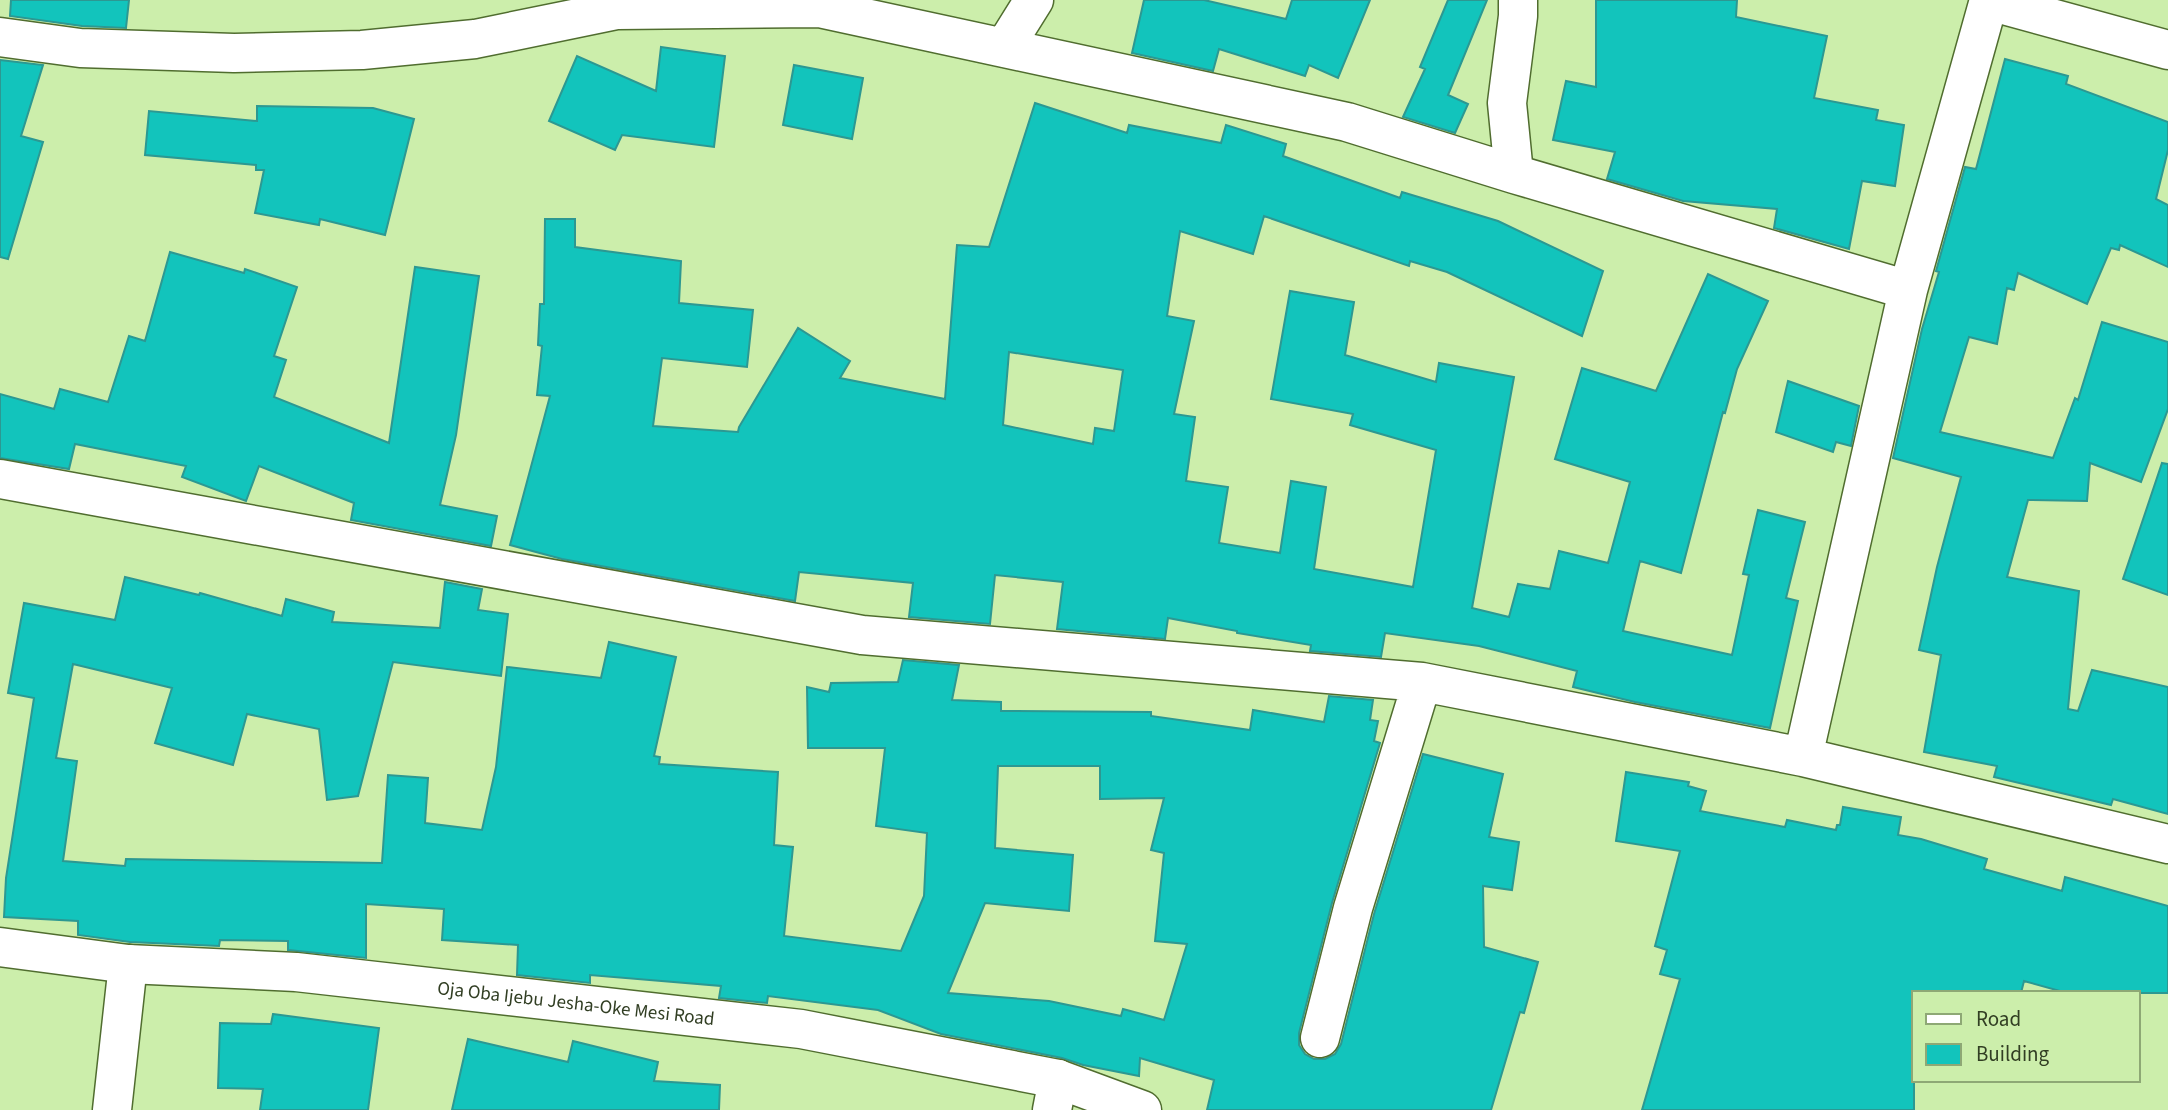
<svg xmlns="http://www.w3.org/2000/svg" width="2168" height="1110" font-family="'Source Sans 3',sans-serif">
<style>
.building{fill:#12c4bc;stroke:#2c9892;stroke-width:2;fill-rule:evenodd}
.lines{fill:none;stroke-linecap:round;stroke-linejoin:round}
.minor-casing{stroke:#506d2f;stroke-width:41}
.secondary-casing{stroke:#506d2f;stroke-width:41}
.minor{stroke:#fff;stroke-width:38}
.secondary{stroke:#fff;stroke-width:38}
.labels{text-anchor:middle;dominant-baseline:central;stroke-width:5;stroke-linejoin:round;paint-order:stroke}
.street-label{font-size:19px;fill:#313e23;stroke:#cceeab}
</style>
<rect width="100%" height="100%" fill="#cceeab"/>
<path class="building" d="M 11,0 L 129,0 L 126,28 L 82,26 L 10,16 Z
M 1144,0 L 1204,0 L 1286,19 L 1292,0 L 1370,0 L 1338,78 L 1309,65 L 1305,76 L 1219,49 L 1213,71 L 1132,53 Z
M 1448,0 L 1487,0 L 1448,95 L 1468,104 L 1455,133 L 1403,117 L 1425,69 L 1420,67 Z
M 1596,0 L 1737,0 L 1736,17 L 1827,36 L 1814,98 L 1878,110 L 1876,120 L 1904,125 L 1895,186 L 1862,181 L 1849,249 L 1774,228 L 1777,209 L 1683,201 L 1607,179 L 1615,152 L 1553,140 L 1566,81 L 1596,87 Z
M 661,47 L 725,56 L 714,147 L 622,135 L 615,150 L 549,121 L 577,56 L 656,91 Z
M 2005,59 L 2068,76 L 2066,84 L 2168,122 L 2168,150 L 2156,199 L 2168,205 L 2168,267 L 2120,245 L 2119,250 L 2111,248 L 2087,304 L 2018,273 L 2014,290 L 2007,288 L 1997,344 L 1969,337 L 1940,432 L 2053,458 L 2075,398 L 2078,400 L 2102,322 L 2168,342 L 2168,409 L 2141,482 L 2090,463 L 2087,501 L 2028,500 L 2007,577 L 2079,591 L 2068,709 L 2078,711 L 2092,670 L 2168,687 L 2168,814 L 2113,799 L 2111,805 L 1994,777 L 1997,766 L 1924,752 L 1941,655 L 1919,650 L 1937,567 L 1961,477 L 1893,458 L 1922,329 L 1939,272 L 1936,271 L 1965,167 L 1976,169 Z
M 0,60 L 43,65 L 21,136 L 43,142 L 8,259 L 0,257 Z
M 794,65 L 863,78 L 852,139 L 783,125 Z
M 1035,103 L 1127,133 L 1129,125 L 1221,143 L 1226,125 L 1286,144 L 1283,156 L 1400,198 L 1402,192 L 1498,221 L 1603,271 L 1582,336 L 1447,272 L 1410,261 L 1409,266 L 1264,216 L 1253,254 L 1180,231 L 1167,316 L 1194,321 L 1174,414 L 1195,417 L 1186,481 L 1228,487 L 1219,543 L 1280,553 L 1291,481 L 1326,487 L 1314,569 L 1413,587 L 1436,450 L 1350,425 L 1353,414 L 1271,399 L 1290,291 L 1354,302 L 1345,355 L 1436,382 L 1439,363 L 1514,377 L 1472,608 L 1509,617 L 1518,584 L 1550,589 L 1559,551 L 1608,563 L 1630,482 L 1555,459 L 1582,368 L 1656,391 L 1708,274 L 1768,301 L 1737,369 L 1725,413 L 1723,412 L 1681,573 L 1640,561 L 1623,631 L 1732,655 L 1749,575 L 1743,574 L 1758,510 L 1805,522 L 1786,598 L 1798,601 L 1770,728 L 1635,702 L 1573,687 L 1577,671 L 1479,646 L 1385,633 L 1381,657 L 1310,651 L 1311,645 L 1237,633 L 1237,631 L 1168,618 L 1165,639 L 1057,629 L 1063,582 L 995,575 L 990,624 L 909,617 L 913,583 L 799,572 L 795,601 L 562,559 L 510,545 L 550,396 L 537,395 L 542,346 L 538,345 L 540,304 L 544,304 L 545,219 L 575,219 L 575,247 L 681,261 L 679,303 L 753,310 L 747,367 L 662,358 L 653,426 L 738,432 L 739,427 L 798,328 L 850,361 L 840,378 L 945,399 L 957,245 L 989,247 ZM 1009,352 L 1123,370 L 1114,431 L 1095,428 L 1093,444 L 1003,425 Z
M 257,106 L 373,108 L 414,119 L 385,235 L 320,219 L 319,225 L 255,213 L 264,170 L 256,170 L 256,165 L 145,155 L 149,111 L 257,121 Z
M 170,252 L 244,273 L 245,269 L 297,287 L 274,356 L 286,360 L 274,397 L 389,443 L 415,267 L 479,276 L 456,435 L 440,505 L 497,516 L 491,546 L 351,520 L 354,503 L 259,466 L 246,501 L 182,477 L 186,466 L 75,444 L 69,469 L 0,458 L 0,394 L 54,409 L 60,389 L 108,402 L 129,336 L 145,341 Z
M 1788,381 L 1859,406 L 1851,446 L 1836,442 L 1833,452 L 1776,432 Z
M 2162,463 L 2168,464 L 2168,595 L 2123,579 Z
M 125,577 L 199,595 L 200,593 L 282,616 L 286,599 L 334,612 L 332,622 L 440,628 L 445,582 L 482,589 L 478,610 L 508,614 L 501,676 L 393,662 L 358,796 L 327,800 L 319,729 L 247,714 L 233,765 L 155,743 L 172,688 L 73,664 L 56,758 L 77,761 L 63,861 L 125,866 L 126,859 L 382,863 L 388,775 L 428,778 L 425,823 L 482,830 L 496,767 L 507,667 L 601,678 L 609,642 L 676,657 L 654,756 L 660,757 L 659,764 L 778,772 L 774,845 L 793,847 L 784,936 L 901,951 L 924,896 L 927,833 L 876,826 L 885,748 L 808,748 L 807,687 L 829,692 L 831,683 L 898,682 L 903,660 L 959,665 L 952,700 L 1001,702 L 1001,711 L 1151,712 L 1151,716 L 1250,730 L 1253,710 L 1324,722 L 1329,696 L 1373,700 L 1370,720 L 1378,721 L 1374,741 L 1380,743 L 1332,903 L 1299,1033 L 1299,1045 L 1305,1054 L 1314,1059 L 1325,1059 L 1335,1054 L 1341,1044 L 1374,914 L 1423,754 L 1503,774 L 1489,837 L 1519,842 L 1512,890 L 1483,886 L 1484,947 L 1538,962 L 1524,1013 L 1520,1012 L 1491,1110 L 1207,1110 L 1214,1080 L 1140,1058 L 1139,1076 L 1083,1065 L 1062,1058 L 941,1034 L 878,1010 L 768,996 L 767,1003 L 719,998 L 721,986 L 590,975 L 590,983 L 517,975 L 518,945 L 442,940 L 444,909 L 366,904 L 366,958 L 288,950 L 288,941 L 220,940 L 219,946 L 130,942 L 78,935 L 78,921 L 4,917 L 6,878 L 34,698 L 8,693 L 24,603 L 115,620 ZM 998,766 L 1100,766 L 1100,799 L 1164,798 L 1151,850 L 1164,853 L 1155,941 L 1187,944 L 1164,1020 L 1123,1009 L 1121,1016 L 1049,1001 L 948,993 L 985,903 L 1069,911 L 1073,855 L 995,848 Z
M 1626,772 L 1689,782 L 1688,786 L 1706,791 L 1700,811 L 1785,827 L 1787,820 L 1836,830 L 1837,825 L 1840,825 L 1843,807 L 1901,817 L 1898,835 L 1921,839 L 1987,859 L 1984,869 L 2062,891 L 2065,877 L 2168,906 L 2168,993 L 2067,993 L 2024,981 L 2021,993 L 1914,993 L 1914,1110 L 1642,1110 L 1680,979 L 1660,974 L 1667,950 L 1655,946 L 1680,851 L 1616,841 Z
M 273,1014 L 379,1028 L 368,1110 L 260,1110 L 263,1089 L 218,1088 L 220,1023 L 271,1024 Z
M 468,1039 L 568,1062 L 573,1041 L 658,1062 L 654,1081 L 720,1085 L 719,1110 L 452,1110 Z"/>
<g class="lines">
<g class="minor-casing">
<path id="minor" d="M 1989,1 L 2168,50
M 0,37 L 80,48 L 234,53 L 362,50 L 475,39 L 617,10 L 819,8 L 1347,122 L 1514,174 L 1908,290
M 1004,48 L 1034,0
M 1514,174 L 1507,103 L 1518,16 L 1518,0
M 0,479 L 862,635 L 1422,682 L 1803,757 L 2168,844
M 1803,757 L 1908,290 L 1989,0
M 1320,1038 L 1353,908 L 1422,682
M 112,1110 L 128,964
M 1052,1110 L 1058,1079"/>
</g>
<g class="secondary-casing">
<g id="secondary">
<path id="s1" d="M 0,947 L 128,964 L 296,972 L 801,1029 L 1058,1079 L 1142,1110"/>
</g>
</g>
<use href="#minor" class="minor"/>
<use href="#secondary" class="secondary"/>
</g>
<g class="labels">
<g class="street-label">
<text stroke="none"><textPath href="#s1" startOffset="579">Oja Oba Ijebu Jesha-Oke Mesi Road</textPath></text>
</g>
</g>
<rect x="1912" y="991" width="228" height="91" fill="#cceeab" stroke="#8ea875" stroke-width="2"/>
<rect x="1926" y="1014" width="35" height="10" fill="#ffffff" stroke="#8ea875" stroke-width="2"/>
<text x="1976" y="1026" font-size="21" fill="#313e23">Road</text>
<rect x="1926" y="1044" width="35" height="21" fill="#12c4bc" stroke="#8ea875" stroke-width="2"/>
<text x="1976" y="1061" font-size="21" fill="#313e23">Building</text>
</svg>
